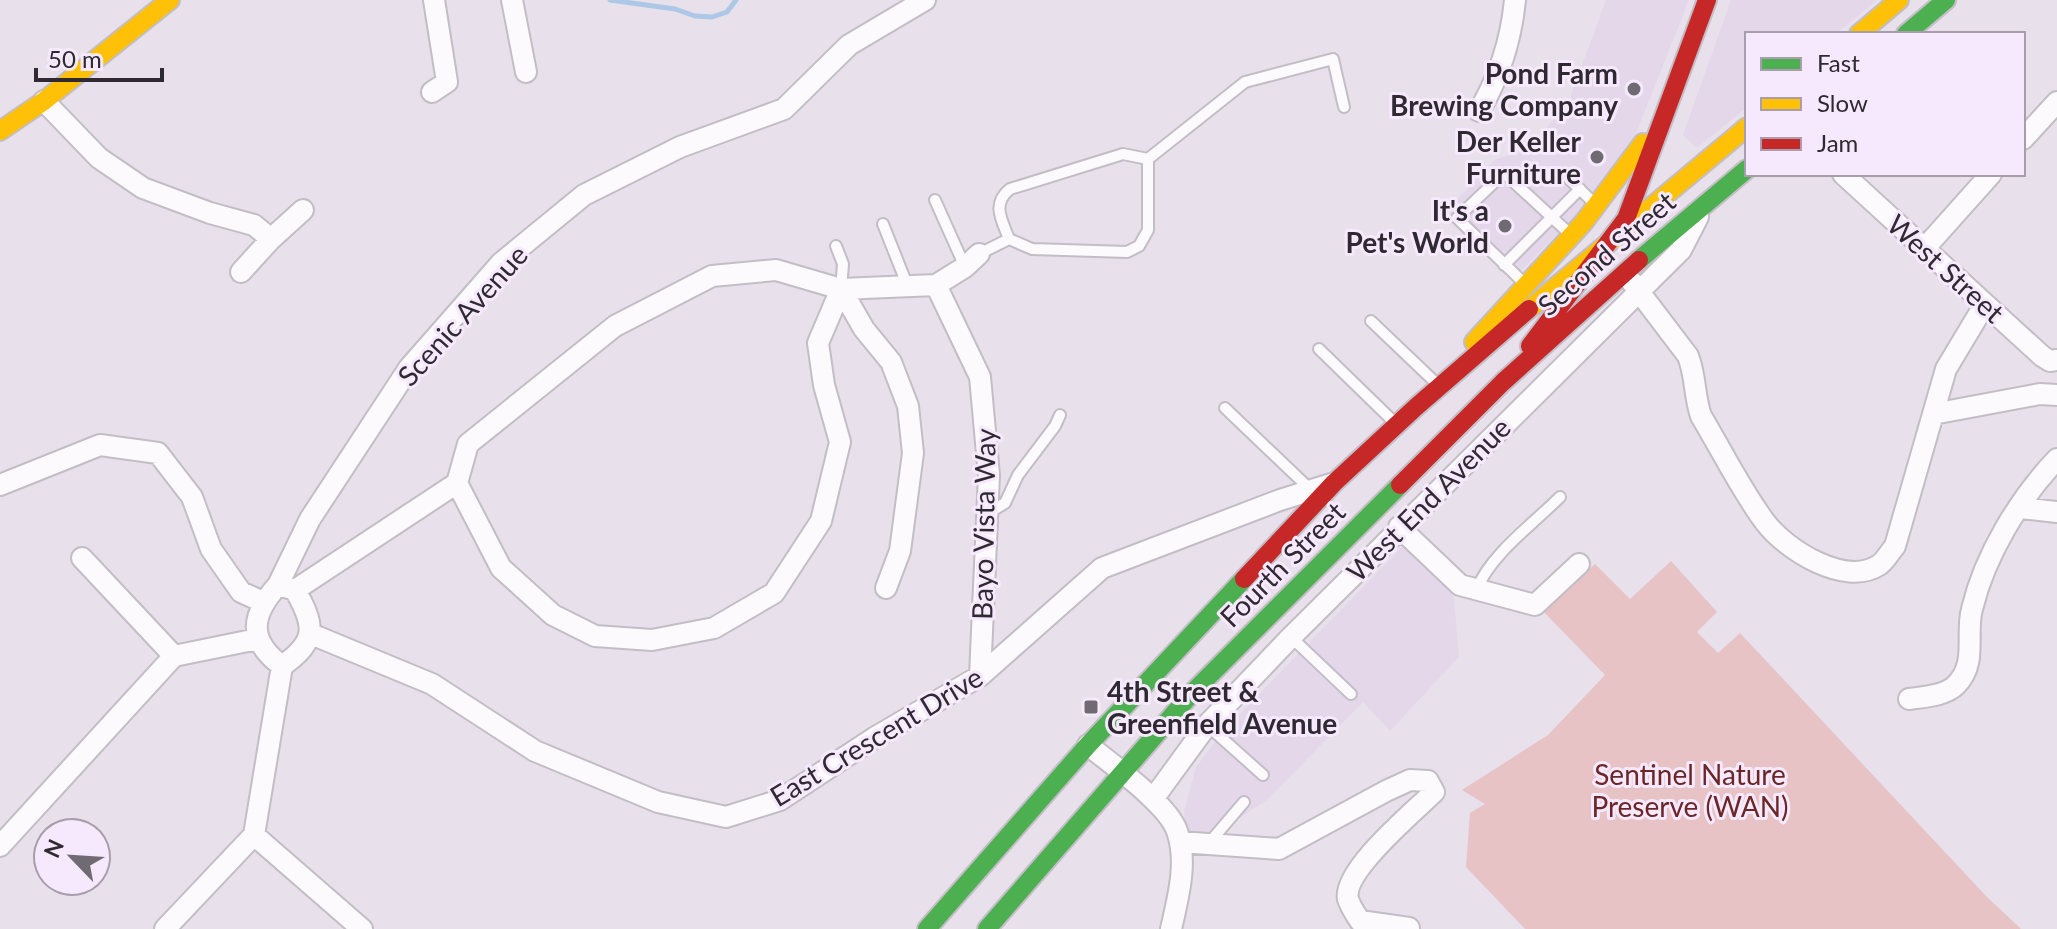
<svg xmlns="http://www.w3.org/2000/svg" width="2057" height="929" font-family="Lato,sans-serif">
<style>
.built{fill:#e4d7ea}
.green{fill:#e7c3c6}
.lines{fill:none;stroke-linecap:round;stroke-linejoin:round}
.stream{stroke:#adc8e6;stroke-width:5}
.lane-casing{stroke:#c3bdc6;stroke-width:14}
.street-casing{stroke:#c3bdc6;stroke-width:24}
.fast-casing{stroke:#c3bdc6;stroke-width:22}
.slow-casing{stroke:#c3bdc6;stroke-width:22}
.jam-casing{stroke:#c3bdc6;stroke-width:22}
.lane{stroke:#fcfafc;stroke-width:10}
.street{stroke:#fcfafc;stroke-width:20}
.fast{stroke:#4caf50;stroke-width:18}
.slow{stroke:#ffc107;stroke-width:18}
.jam{stroke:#c62828;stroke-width:18}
.poi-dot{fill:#706a72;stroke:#f7e9fd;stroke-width:3}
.labels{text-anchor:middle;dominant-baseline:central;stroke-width:6;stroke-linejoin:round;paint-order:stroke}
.poi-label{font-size:28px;font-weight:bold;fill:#2f2a31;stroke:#f7e9fd;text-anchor:end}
.street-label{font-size:28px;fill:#2f2a31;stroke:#f7e9fd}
.park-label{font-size:28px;fill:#6c2625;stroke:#f7e9fd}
</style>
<rect width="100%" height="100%" fill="#e8e0eb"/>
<path class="built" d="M 1606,0 L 1689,0 L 1629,151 L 1605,185 L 1513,279 L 1447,210 L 1496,159 L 1529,150 L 1553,120 L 1561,122 Z
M 1731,0 L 1877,0 L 1836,34 L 1747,34 L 1747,107 L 1697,148 L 1683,135 Z
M 1408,541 L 1453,587 L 1459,657 L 1390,731 L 1363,702 L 1267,800 L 1208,838 L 1187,837 L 1184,812 L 1196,767 L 1224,730 Z"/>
<path class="green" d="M 1671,561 L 1717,612 L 1697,632 L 1718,653 L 1740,633 L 1987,897 L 2021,929 L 1525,929 L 1466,867 L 1470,813 L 1485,804 L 1462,790 L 1548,735 L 1605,675 L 1543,611 L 1595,564 L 1630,599 Z"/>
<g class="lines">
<path class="stream" d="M 610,0 L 675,9 L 695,16 L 712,17 L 727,12 L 736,0"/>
<g class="lane-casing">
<path id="lane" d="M 1123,154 L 1148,159 L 1148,230 L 1139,246 L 1127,252 L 1032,249 L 1009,239 C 1002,220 991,204 1010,189 Z
M 1148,159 L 1245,82 L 1333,59 L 1344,107
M 1563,173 L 1595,204
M 935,200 L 965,267
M 883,224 L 908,287
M 836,246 L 843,264 L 841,289
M 979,254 L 1009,239
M 1504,265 L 1580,189
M 1526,285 L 1457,218 L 1504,173 L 1571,235
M 1371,321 L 1436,383
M 1319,349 L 1394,422
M 1225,408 L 1311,490
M 987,514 L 1005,503 L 1018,475 L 1055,426 L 1060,415
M 1477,589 C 1490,555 1534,523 1560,497
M 1291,637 L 1351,694
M 1207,725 L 1263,775
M 1209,843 L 1244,802"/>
</g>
<g class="street-casing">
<path id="street" d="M 512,0 L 526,72
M 432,92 L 447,82 L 434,0
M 44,101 L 99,158 L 143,188 L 210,213 L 254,225 L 271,239
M 1479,111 C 1500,76 1511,41 1515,0
M 2023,139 L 2057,102
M 1843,174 L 2042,356 L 2050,361 L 2057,360
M 1924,249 L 1991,174
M 241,272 L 271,239 L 303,210
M 1631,281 L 1688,356 C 1696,376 1694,396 1701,416 C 1722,451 1741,490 1765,522 C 1786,550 1845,587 1879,565 C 1885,561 1890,552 1895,546 L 1946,369 L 1985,304
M 936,285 L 980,377 L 989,475 L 980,676
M 841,289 L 864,329 L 891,362 L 908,406 L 913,453 L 900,551 L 886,588
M 1933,414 L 2040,394 L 2057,395
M 457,483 L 501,568 L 553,615 L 595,636 L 652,640 L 714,628 L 774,593 L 821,521 L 840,442 L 824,385 L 818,343 L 841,289
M 0,485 L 100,445 L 158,453 L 192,497 L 211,549 L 241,592 L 263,602
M 2020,508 L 2057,512
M 1399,527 L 1460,585 L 1535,605 L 1579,564
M 82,558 L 174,656
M 278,585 L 310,519 L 409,368 L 501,263 L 584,195 L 680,147 L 784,109 L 849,45 L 925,0
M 278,585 L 295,590 C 315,625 318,641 282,666 C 247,640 251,615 278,585 Z
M 295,590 L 457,483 L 468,444 L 615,326 L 712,276 L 776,270 L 841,289 L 936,285 L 965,267 L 979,254
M 311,634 L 432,684 L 535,751 L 658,802 L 726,817 L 780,800 L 874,738 L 980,676 L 1102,568 L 1280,500 L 1331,484
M 1909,699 C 1923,697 1945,696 1956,685 C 1978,663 1965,635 1972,609 C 1985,555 2019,499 2057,459
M 1088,745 C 1111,764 1168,804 1177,831 C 1188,862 1178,898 1171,929
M 1153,799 L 1207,725 L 1291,637 L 1681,250 L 1698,217
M 254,835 L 362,929
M 1180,842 L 1279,849 L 1386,791 L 1410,780 L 1428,781 L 1434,792 C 1415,811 1342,871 1348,899 C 1350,906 1356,915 1360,921 L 1409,928
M 0,846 L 174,656 L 257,639
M 165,929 L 254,835 L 282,666"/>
</g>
<g class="fast-casing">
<path id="fast" d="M 1906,34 L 1946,0
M 1639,260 L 1747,169
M 927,929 L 1088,745 L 1244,579
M 987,929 L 1191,694 L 1400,485"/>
</g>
<g class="slow-casing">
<path id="slow" d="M 1859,34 L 1899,0
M 0,131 L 44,101 L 170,0
M 1529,309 L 1747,127
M 1474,342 L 1584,222 L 1643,143"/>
</g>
<g class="jam-casing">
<path id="jam" d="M 1530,346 L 1626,219 L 1707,0
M 1400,485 L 1503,382 L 1639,260
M 1244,579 L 1334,483 L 1416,407 L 1529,309"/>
</g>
<use href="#lane" class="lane"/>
<use href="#street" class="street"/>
<use href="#fast" class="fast"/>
<use href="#slow" class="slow"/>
<use href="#jam" class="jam"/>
</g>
<g class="poi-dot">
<circle cx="1634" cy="89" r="8"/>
<circle cx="1597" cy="157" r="8"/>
<circle cx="1505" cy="226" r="8"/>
<rect x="1083" y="699" width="16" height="16" rx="4"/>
</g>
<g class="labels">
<g class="poi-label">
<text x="1618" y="73">Pond Farm<tspan x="1618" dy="32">Brewing Company</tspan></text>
<text x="1581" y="141">Der Keller<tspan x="1581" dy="32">Furniture</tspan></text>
<text x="1489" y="210">It's a<tspan x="1489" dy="32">Pet's World</tspan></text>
<text x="1107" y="691" text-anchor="start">4th Street &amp;<tspan x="1107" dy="32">Greenfield Avenue</tspan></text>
</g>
<g class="street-label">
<text transform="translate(1606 253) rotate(-41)">Second Street</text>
<text transform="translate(1946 268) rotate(42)">West Street</text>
<text transform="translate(462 315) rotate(-48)">Scenic Avenue</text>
<text transform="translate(1428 499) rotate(-45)">West End Avenue</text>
<text transform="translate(983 524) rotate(-89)">Bayo Vista Way</text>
<text transform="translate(1282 564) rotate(-45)">Fourth Street</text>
<text transform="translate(876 736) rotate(-31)">East Crescent Drive</text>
</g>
<g class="park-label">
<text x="1690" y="774">Sentinel Nature<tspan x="1690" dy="32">Preserve (WAN)</tspan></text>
</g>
</g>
<rect x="1745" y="32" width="280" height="144" fill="#f7e9fd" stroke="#a79dab" stroke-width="2"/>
<rect x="1761" y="58" width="40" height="12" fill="#4caf50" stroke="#a79dab" stroke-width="2"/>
<text x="1817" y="72" font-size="24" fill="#2f2a31">Fast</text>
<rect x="1761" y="98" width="40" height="12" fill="#ffc107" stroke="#a79dab" stroke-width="2"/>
<text x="1817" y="112" font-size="24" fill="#2f2a31">Slow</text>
<rect x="1761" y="138" width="40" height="12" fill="#c62828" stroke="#a79dab" stroke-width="2"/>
<text x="1817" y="152" font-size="24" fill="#2f2a31">Jam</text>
<g transform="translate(72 857) rotate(295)"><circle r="38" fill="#f7e9fd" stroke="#a79dab" stroke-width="2"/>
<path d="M0-6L14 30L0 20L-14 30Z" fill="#706a72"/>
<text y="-12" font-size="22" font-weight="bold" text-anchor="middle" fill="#2f2a31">N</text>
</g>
<path d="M36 68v12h126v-12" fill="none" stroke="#2f2a31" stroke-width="4"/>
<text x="48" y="68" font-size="24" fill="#2f2a31" stroke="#f7e9fd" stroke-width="6" paint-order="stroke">50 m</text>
</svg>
